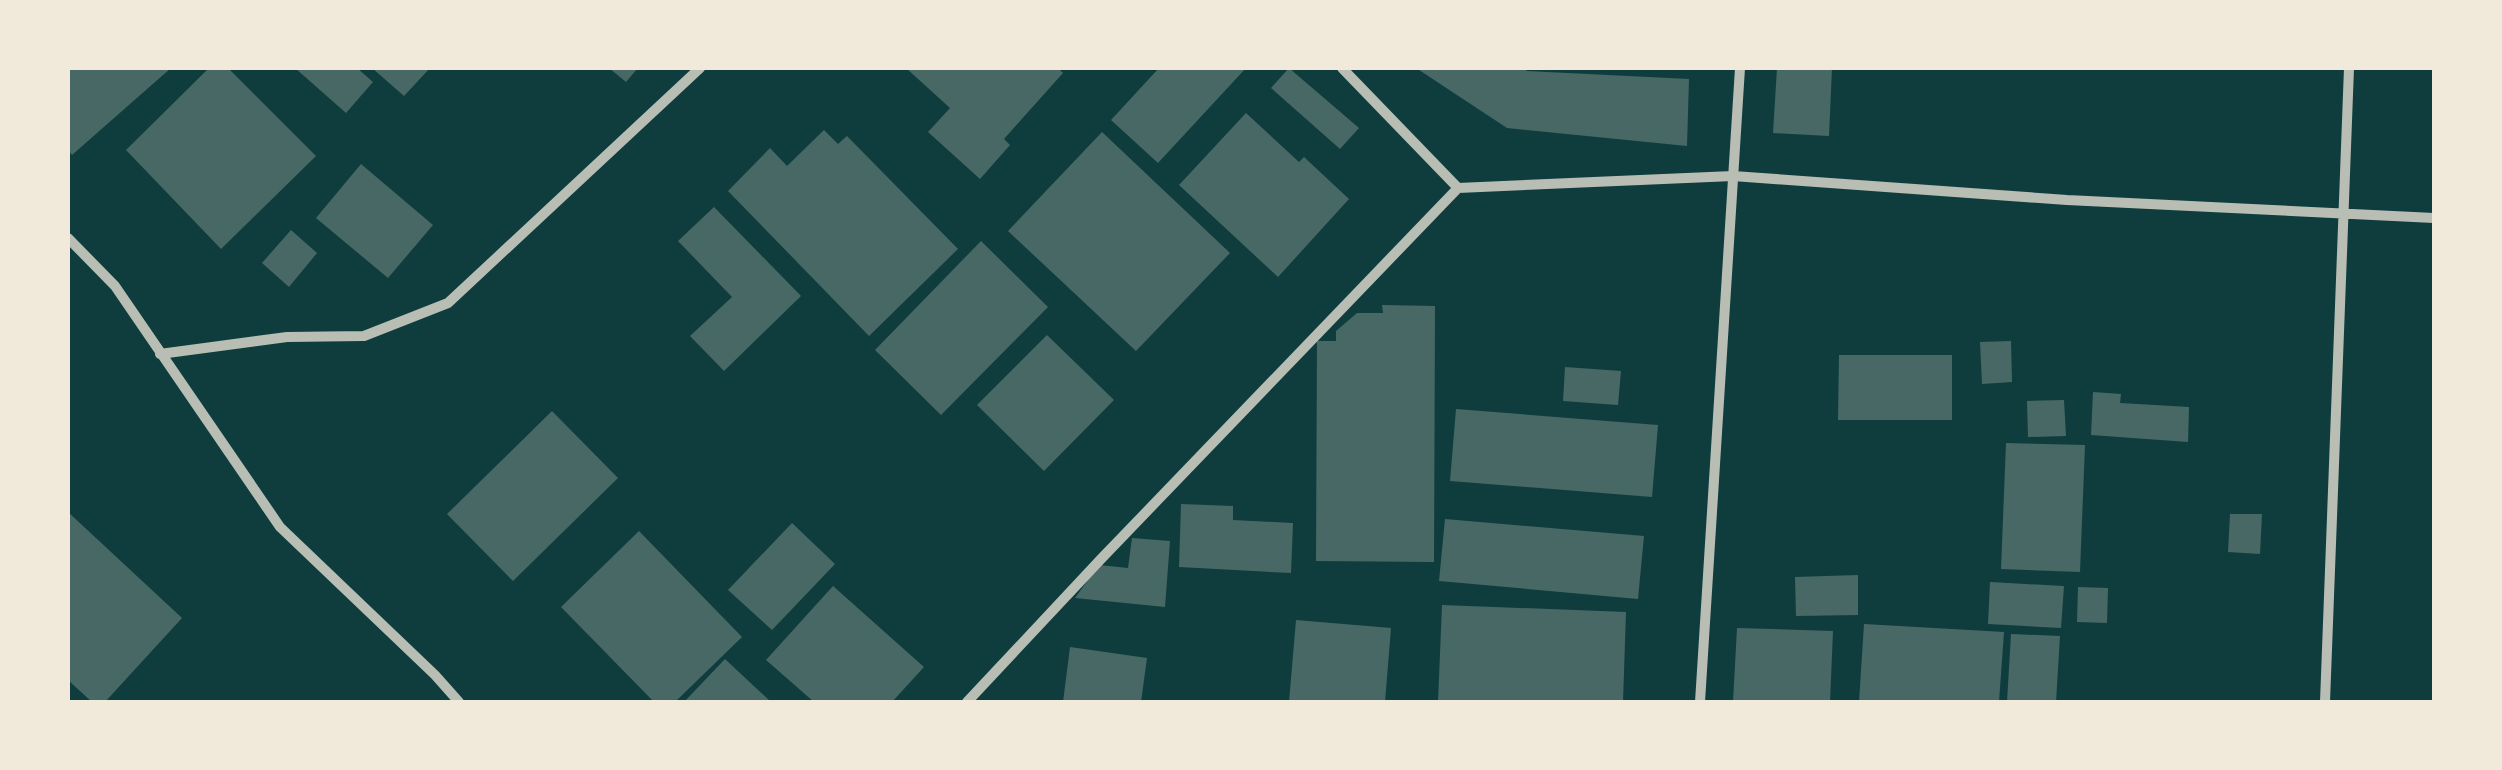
<svg xmlns="http://www.w3.org/2000/svg" width="2502" height="770" font-family="Ubuntu,sans-serif">
<style>
.building{fill:#486865}
.lines{fill:none;stroke-linecap:round;stroke-linejoin:round}
.minor{stroke:#b8beb3;stroke-width:10}
</style>
<rect width="100%" height="100%" fill="#0f3d3e"/>
<path class="building" d="M 68,68 L 171,68 L 72,155 L 68,150 Z
M 209,68 L 228,68 L 316,156 L 221,249 L 126,150 Z
M 295,68 L 357,68 L 373,82 L 346,113 Z
M 372,68 L 430,68 L 404,96 Z
M 609,68 L 638,68 L 626,82 Z
M 906,68 L 1058,68 L 1063,73 L 1004,139 L 1010,145 L 980,179 L 928,132 L 950,108 Z
M 1159,68 L 1246,68 L 1158,163 L 1111,120 Z
M 1289,68 L 1359,128 L 1340,149 L 1271,88 Z
M 1416,68 L 1524,68 L 1527,71 L 1689,79 L 1687,146 L 1507,128 Z
M 1777,68 L 1832,68 L 1829,136 L 1773,133 Z
M 1246,113 L 1299,162 L 1304,157 L 1349,199 L 1278,277 L 1179,185 Z
M 824,130 L 838,144 L 847,136 L 958,249 L 869,336 L 728,191 L 770,148 L 787,166 Z
M 1102,132 L 1230,253 L 1136,351 L 1008,231 Z
M 361,164 L 433,225 L 388,278 L 316,218 Z
M 714,207 L 801,296 L 724,371 L 690,336 L 732,297 L 678,241 Z
M 291,230 L 317,253 L 289,287 L 262,263 Z
M 981,241 L 1048,307 L 941,415 L 875,350 Z
M 1382,305 L 1435,306 L 1434,562 L 1316,561 L 1317,341 L 1336,341 L 1336,331 L 1357,313 L 1383,313 Z
M 1047,335 L 1114,400 L 1044,471 L 977,405 Z
M 2011,341 L 2012,382 L 1982,384 L 1980,342 Z
M 1839,355 L 1952,355 L 1952,420 L 1838,420 Z
M 1565,367 L 1621,371 L 1618,405 L 1563,401 Z
M 2093,392 L 2121,394 L 2120,403 L 2189,407 L 2188,442 L 2091,435 Z
M 2064,400 L 2066,436 L 2028,437 L 2027,401 Z
M 1456,409 L 1658,425 L 1652,497 L 1450,481 Z
M 552,411 L 618,478 L 513,581 L 447,514 Z
M 2006,443 L 2085,445 L 2080,572 L 2001,569 Z
M 1181,504 L 1233,506 L 1233,520 L 1293,523 L 1291,573 L 1179,567 Z
M 68,512 L 182,618 L 105,702 L 92,702 L 68,680 Z
M 2230,514 L 2262,514 L 2260,554 L 2228,552 Z
M 1445,519 L 1644,536 L 1638,599 L 1439,581 Z
M 792,523 L 835,564 L 772,630 L 728,590 Z
M 639,531 L 742,637 L 675,702 L 654,702 L 561,607 Z
M 1132,538 L 1170,541 L 1165,607 L 1075,598 L 1099,565 L 1128,568 Z
M 1858,575 L 1858,615 L 1796,616 L 1795,577 Z
M 1990,582 L 2064,586 L 2061,628 L 1988,624 Z
M 833,586 L 924,667 L 892,702 L 814,702 L 766,660 Z
M 2078,587 L 2108,588 L 2107,623 L 2077,622 Z
M 1442,605 L 1626,612 L 1623,702 L 1438,702 Z
M 1296,620 L 1391,628 L 1385,702 L 1289,702 Z
M 1864,624 L 2004,632 L 1999,702 L 1859,702 Z
M 1737,628 L 1833,631 L 1830,702 L 1733,702 Z
M 2011,634 L 2060,636 L 2056,702 L 2007,702 Z
M 1070,647 L 1147,658 L 1141,702 L 1063,702 Z
M 725,659 L 771,702 L 684,702 Z"/>
<g class="lines">
<path class="minor" d="M 1342,68 L 1458,188
M 68,238 L 115,286 L 280,527 L 435,675 L 459,702
M 160,354 L 287,337 L 364,336 L 448,303 L 700,68
M 967,702 L 1101,559 L 1458,188 L 1733,176 L 2067,200 L 2434,218
M 1700,702 L 1740,68
M 2325,702 L 2349,68"/>
</g>
<rect width="2502" height="770" fill="none" stroke="#f1e9da" stroke-width="140"/>
</svg>
